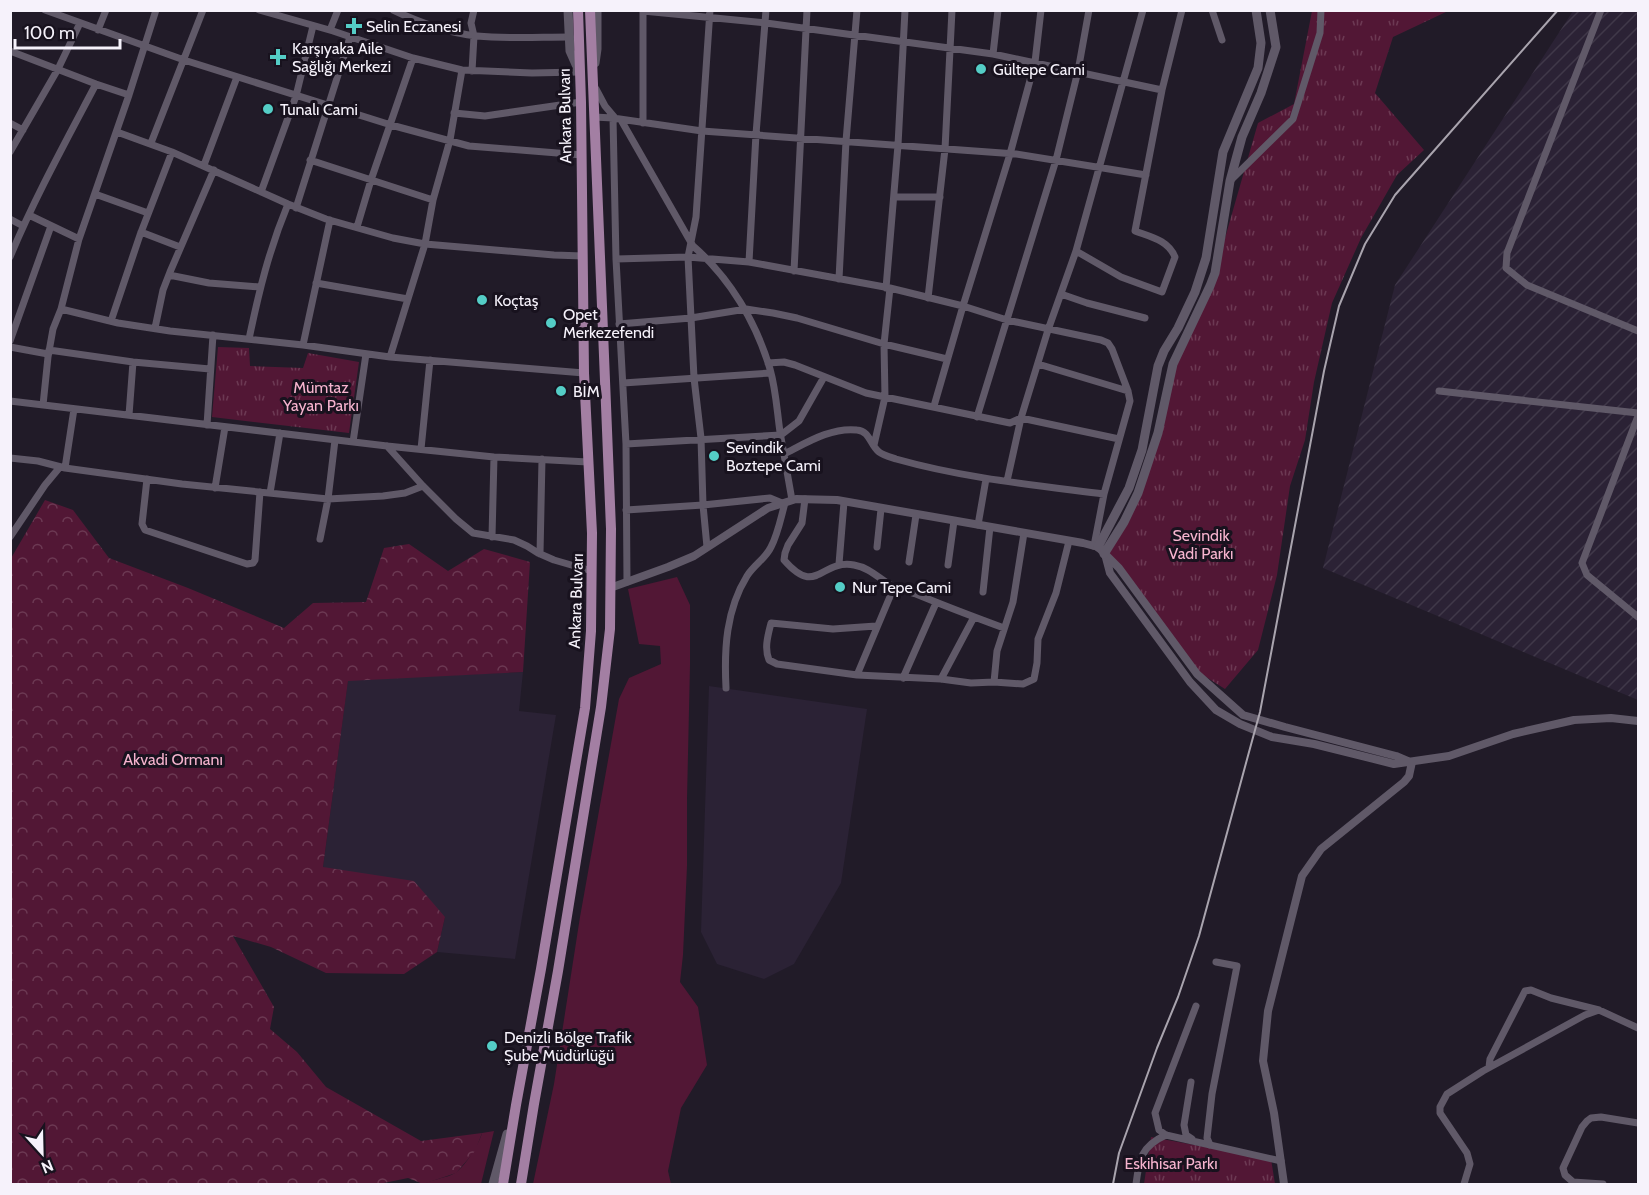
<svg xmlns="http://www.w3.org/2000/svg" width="1649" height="1195" font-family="Cabin,sans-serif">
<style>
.built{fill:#2b2235}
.industrial{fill:url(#industrial-furrows)}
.grass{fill:#521735}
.forest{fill:url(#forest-crowns)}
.park{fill:url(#park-tufts)}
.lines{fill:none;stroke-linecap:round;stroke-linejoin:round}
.minor{stroke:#605968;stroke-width:7}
.tertiary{stroke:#605968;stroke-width:8}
.secondary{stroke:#605968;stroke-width:9}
.primary{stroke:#a37fa3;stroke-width:10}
.rail{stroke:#a9a4ae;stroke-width:2}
.poi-dot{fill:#54cdc6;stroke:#18121e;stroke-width:2}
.labels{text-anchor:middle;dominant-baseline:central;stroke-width:6;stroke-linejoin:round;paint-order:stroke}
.poi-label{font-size:16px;fill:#f6f2fb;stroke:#18121e;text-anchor:start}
.street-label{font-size:16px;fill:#f6f2fb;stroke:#18121e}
.park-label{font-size:16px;fill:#f6b3ce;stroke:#18121e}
</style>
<defs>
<pattern id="industrial-furrows" width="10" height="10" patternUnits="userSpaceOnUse" patternTransform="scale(1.5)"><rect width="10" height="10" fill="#2b2235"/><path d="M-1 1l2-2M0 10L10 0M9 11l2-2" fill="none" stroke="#403849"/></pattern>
<pattern id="forest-crowns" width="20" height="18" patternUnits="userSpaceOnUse" patternTransform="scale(1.5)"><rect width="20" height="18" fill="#521735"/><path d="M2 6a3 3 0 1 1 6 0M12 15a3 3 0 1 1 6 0" fill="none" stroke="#6c3953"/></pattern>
<pattern id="park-tufts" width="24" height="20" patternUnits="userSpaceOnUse" patternTransform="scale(1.5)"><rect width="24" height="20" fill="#521735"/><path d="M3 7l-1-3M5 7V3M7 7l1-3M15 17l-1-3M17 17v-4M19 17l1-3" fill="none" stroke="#6c3953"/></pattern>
</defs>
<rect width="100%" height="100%" fill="#211b28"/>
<path class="built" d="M 523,672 L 519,711 L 556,715 L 515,959 L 437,952 L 445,917 L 323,867 L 348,680 Z
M 709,686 L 867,709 L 841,883 L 794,964 L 764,979 L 717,964 L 701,932 Z"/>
<path class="industrial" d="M 1573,11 L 1638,11 L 1638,700 L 1323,568 L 1395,285 Z"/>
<path class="grass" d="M 677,577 L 690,605 L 690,665 L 687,799 L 687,866 L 683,955 L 680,982 L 698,1007 L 707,1065 L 681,1108 L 668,1171 L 671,1184 L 533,1184 L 554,1084 L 580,917 L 619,699 L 629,678 L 661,664 L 660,646 L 639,644 L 628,589 Z
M 494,1131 L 481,1184 L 423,1184 C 433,1179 447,1178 455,1173 C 465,1167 479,1144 482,1133 Z"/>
<path class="forest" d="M 45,500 L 73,510 L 109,558 L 188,588 L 284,628 L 313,603 L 366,602 L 384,548 L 409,544 L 448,571 L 484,549 L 530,562 L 523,672 L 348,681 L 323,867 L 414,881 L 445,917 L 437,952 L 404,974 L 326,973 L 271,947 L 233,936 L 274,1007 L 270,1029 L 297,1052 L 326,1087 L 421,1141 L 482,1133 L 475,1151 L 456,1173 L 423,1184 L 408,1178 L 379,1184 L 11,1184 L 10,560 Z"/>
<path class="park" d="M 1312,11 L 1448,11 L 1393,37 L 1375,93 L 1424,150 L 1397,175 L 1361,238 L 1332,303 L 1314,382 L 1305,440 L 1290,486 L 1277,575 L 1258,650 L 1225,689 L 1195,670 L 1104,554 L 1138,493 L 1166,391 L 1215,273 L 1258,123 L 1294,104 Z
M 218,347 L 249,348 L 250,366 L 303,368 L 308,353 L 359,362 L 349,433 L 212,417 Z
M 1151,1137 L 1271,1159 L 1275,1184 L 1144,1184 Z"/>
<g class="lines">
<path class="minor" d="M 45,10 L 184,60 L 391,125 L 469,146 L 582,155
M 259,10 L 333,31 L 413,58 L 462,70 L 532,73 L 579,72
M 393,10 C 418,22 449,33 477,36 C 508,39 539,37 570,37
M 1212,10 L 1222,40
M 1601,10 L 1507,253 L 1506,268 L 1527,285 L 1638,331
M 643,11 L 766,23 L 993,54 L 1162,90
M 98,30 L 106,10
M 330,30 L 338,10
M 10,51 L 96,84 L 129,95
M 993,54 L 998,10
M 472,71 L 474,36 L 471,23 L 474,10
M 596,89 L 605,106 L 616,119
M 454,113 L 485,116 L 581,102
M 594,117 L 613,118 L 702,131 L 1016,154 L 1146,175
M 613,118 L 616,259 L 626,444 L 627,582
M 621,120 L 693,246 C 730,278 756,322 770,369 C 776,390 777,411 780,432 C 784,455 788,478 792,500
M 10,123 L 23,130
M 643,123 L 643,10
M 117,132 L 172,152 L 288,204 L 326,219 L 393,238 L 425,244 L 554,255 L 583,256
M 151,143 L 203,10
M 10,152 L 58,69 L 80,23
M 310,160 L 433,200
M 204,165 L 237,77
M 1232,179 L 1293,119 L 1320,33 L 1321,10
M 261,192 L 296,96 L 313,26
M 95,194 L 148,213
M 894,197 L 940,197
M 296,208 L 350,37
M 29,215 L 79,239
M 10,219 L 23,226
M 357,227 L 371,180 L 413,58
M 141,232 L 180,247
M 1076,251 L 1121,277 L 1162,292 L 1175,257 C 1168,240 1151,237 1135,231 L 1162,90 L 1182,10
M 10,257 C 35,197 66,141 96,84
M 616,259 L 688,257 L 749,262 L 890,288 L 963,306 L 1007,320 L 1101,340 L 1108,343 L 1112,349 L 1128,391 L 1130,401 L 1104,494 L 1094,546
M 749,262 L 756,134 L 766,10
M 794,271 L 807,10
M 169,275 L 209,283 L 260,287
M 839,279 L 846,141 L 857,10
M 316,283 L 408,299
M 886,288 L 898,145 L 905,10
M 1061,294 L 1087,303 L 1145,318
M 928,298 L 945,149 L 952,10
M 61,309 L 118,323 L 170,331 L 303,345 L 390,357 L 584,373
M 111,321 L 140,235 L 172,152
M 619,324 L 691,318 L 746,309 L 773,313 L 797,318 L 884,344 L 947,359
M 155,328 L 163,290 L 170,272 L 214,170
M 249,339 C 259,291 269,250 288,204
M 10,341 L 51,226
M 303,345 L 330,220
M 10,347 L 48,354
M 49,350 L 133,362 L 210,369
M 390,357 L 425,244 L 433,200 L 450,140 L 462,70
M 768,363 L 784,362 L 795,365 L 866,393 L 885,397 L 1010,423 L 1021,418 L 1119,439
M 1038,364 L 1128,391
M 623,383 L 771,373
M 1439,391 L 1638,413
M 10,401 L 387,446 L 494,457 L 588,462
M 43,405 L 48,357 L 53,329 L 61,309 L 79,239 L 129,95 L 156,10
M 934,406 L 963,306 L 1010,154 L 1035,62 L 1041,10
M 129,415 L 133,362
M 1638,416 L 1582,563 L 1587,575 L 1638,617
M 977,417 L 1056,160 L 1078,71 L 1089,10
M 207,425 L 213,335
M 353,442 L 366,354
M 626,444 L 781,435 L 799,421 L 824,377
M 874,445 L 885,397 L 884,344 L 890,288
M 387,446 L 423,486 L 456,519 L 473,533 L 514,540 L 527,546 L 538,553 L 554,560 L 592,571
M 421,449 L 430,360
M 784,454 C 806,443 831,427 857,430 C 870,431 870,445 879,452 C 883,455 890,457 896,459 C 963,478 1034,485 1104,494
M 10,458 L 38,461 L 65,468 L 182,484 L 328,499 L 383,496 L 405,493 L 423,486
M 65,468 L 74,409
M 147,479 L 142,524 L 145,530 L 247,564 L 253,563 L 255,560 L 260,492
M 1007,481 L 1021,418 L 1048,330 L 1076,251 L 1143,10
M 215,488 L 225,427
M 270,493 L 280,433
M 805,499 L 802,523 L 788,545 L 785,553 L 784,560 C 817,598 820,559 854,565 C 871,568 880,580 894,587 C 901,590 909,592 916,594 C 945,606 974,617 1004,628
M 626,510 L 703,505 L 770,498 L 782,503
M 978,525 L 986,479
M 10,537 L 45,485 L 60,467
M 492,537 L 494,457
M 320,539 L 328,499 L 335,440
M 707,547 L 703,505 L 701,438 L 694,378 L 688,257 L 696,217 L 710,10
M 877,547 L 881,509
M 540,554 L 542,459
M 909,562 L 916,515
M 839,564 L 844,502
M 948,565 L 954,521
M 983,592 L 990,527
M 876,626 L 833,629 L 771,623 C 768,635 764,648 769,660 L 777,664 L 857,675 L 894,587
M 857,675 L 941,679 L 971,683 L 994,682 L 1023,684 L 1034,679 L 1037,663 L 1038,639 L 1056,593 L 1069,541
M 903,678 L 936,603
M 941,679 L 974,617
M 994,682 L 997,651 L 1013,602 L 1024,533
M 726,688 C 724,649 726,610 747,576 C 754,565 766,558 771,547 C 778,534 781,517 785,503
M 1196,1006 L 1155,1113 L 1159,1130 L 1166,1135 L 1281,1161
M 1489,1067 L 1490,1059 L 1525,991 L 1531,990 L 1551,998 L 1599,1010 L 1638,1028
M 1191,1082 L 1184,1125 L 1186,1135 L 1192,1139
M 1210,1145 L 1207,1138 L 1212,1094 L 1237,966 L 1216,962
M 1136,1184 C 1139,1160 1141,1146 1166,1135
M 1464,1184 L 1470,1164 L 1467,1153 L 1440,1113 L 1440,1107 L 1447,1094 L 1483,1071 L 1585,1015 L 1599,1010
M 1603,1184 L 1573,1182 L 1565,1175 L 1563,1168 L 1582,1127 L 1587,1121 L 1591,1118 L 1601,1117 L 1638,1123"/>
<path class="tertiary" d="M 1105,554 L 1110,573 L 1190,682 L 1216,710 L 1240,724 L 1272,737 L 1314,744 L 1394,764 L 1449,756 L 1513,734 L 1574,720 L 1611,718 L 1638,721
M 610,588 L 668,567 L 694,556 L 768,508 L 796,499 L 837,500 L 1083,543 L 1098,547 L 1119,568 L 1197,674 L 1243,715 L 1285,727 L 1396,756 L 1410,762
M 1284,1184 L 1274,1113 L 1263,1061 L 1268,1011 L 1302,876 L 1321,849 L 1404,782 L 1409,776 L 1412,762"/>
<path class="secondary" d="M 568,10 L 570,51 L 578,69
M 595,63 L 597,49 L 597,10
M 1098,547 L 1129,488 L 1142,450 L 1158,366 L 1164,351 L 1178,328 L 1195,292 L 1206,258 L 1223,152 L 1258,68 L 1261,43 L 1256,10
M 1104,554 L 1124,522 L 1138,493 L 1158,433 L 1173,364 L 1210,286 L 1215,273 L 1230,181 L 1242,137 L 1261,93 L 1276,47 L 1270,10
M 493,1184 L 507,1134"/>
<path class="primary" d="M 503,1184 L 516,1105 L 541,969 L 585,708 L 591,631 L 592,533 L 584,373 L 581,102 L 578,10
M 521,1184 L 534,1104 L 558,971 L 601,707 L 610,629 L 611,529 L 590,10"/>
<path class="rail" d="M 1113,1184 L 1119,1153 L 1157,1048 L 1178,997 L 1199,936 L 1252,741 L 1260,712 L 1324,371 L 1339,306 L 1365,244 L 1395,195 L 1558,10"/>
</g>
<g class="poi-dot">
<path d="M351 17h6v6h6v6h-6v6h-6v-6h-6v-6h6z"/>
<path d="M275 48h6v6h6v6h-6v6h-6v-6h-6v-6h6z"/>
<circle cx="981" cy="69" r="6"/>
<circle cx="268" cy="109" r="6"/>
<circle cx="482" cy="300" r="6"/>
<circle cx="551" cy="323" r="6"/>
<circle cx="561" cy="391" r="6"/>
<circle cx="714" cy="456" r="6"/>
<circle cx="840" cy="587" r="6"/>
<circle cx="492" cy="1046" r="6"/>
</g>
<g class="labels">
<g class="poi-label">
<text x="366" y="26">Selin Eczanesi</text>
<text x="292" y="48">Karşıyaka Aile<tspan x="292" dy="18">Sağlığı Merkezi</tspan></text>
<text x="993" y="69">Gültepe Cami</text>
<text x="280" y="109">Tunalı Cami</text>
<text x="494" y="300">Koçtaş</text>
<text x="563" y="314">Opet<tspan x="563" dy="18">Merkezefendi</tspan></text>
<text x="573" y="391">BİM</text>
<text x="726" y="447">Sevindik<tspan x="726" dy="18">Boztepe Cami</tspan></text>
<text x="852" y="587">Nur Tepe Cami</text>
<text x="504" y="1037">Denizli Bölge Trafik<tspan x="504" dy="18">Şube Müdürlüğü</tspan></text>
</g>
<g class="street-label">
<text transform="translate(565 116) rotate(-91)">Ankara Bulvarı</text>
<text transform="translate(576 601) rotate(-88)">Ankara Bulvarı</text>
</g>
<g class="park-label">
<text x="321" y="387">Mümtaz<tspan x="321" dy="18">Yayan Parkı</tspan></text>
<text x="1201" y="535">Sevindik<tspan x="1201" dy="18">Vadi Parkı</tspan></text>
<text x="173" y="759">Akvadi Ormanı</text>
<text x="1171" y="1163">Eskihisar Parkı</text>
</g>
</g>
<rect width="1649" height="1195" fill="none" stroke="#f6f2fb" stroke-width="24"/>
<g transform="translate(42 1153) rotate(158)" stroke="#18121e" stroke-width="4.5" paint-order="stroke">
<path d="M0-4.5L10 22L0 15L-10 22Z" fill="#f6f2fb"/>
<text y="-9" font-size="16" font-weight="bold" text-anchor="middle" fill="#f6f2fb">N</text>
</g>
<path d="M15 39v9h105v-9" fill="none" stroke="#f6f2fb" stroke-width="3"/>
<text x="24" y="39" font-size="18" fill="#f6f2fb" stroke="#18121e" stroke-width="4.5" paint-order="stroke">100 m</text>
</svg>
